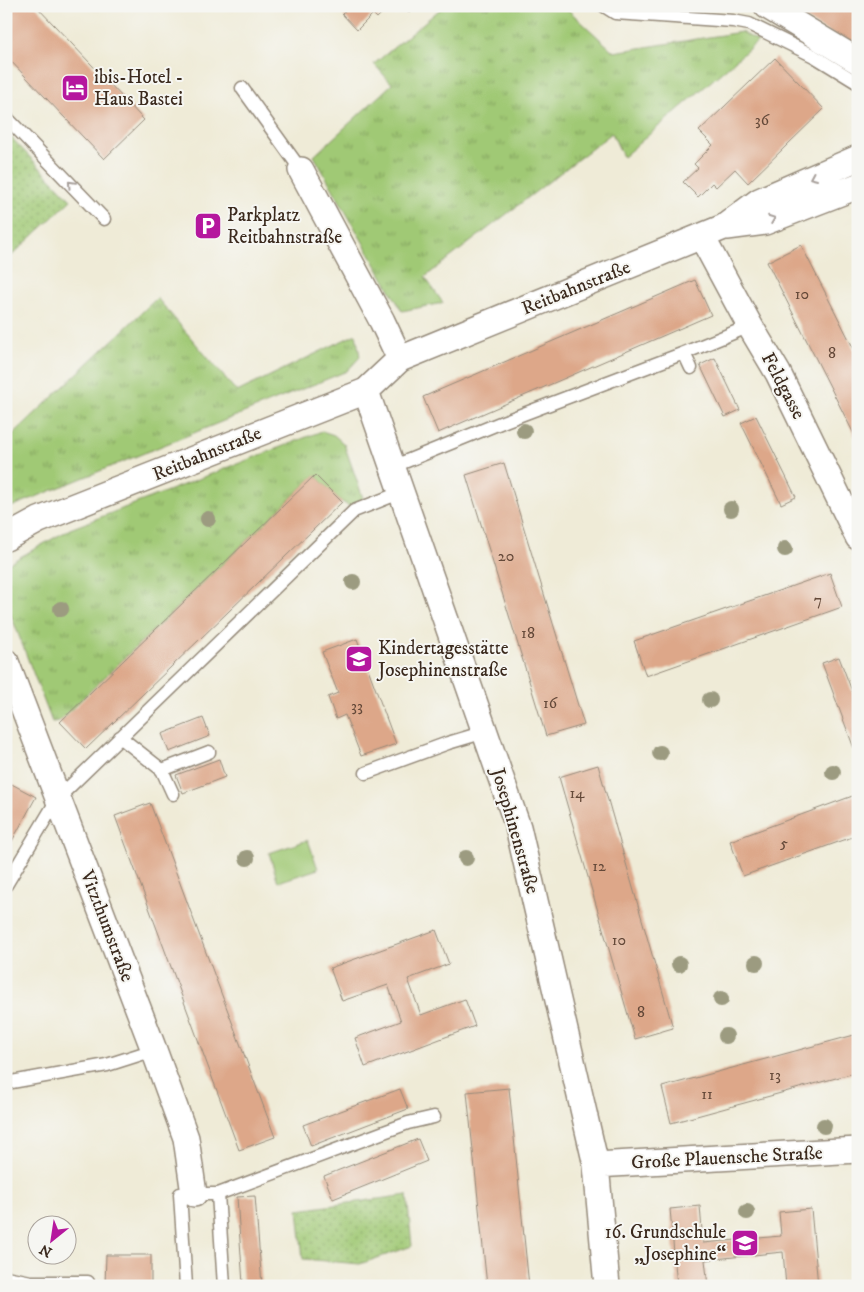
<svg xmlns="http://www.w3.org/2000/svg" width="864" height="1292" font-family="'IM FELL DW Pica',serif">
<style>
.grass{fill:url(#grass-tufts);stroke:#6e7a4a}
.park{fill:url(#park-dots);stroke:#6e7a4a}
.garden{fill:#a0c975;stroke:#6e7a4a}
.building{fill:#dda789}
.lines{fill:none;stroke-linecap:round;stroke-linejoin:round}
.lane-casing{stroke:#958a7a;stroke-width:15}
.street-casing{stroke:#958a7a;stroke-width:28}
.lane{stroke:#fff;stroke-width:12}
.street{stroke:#fff;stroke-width:25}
.tree{fill:#9c9b80}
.oneway{stroke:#a79f9a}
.labels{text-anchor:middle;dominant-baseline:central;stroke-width:4;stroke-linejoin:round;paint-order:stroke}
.number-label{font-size:16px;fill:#644939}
.poi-label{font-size:19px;fill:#3b2a1e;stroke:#f6f6f2;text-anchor:start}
.street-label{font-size:19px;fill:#3b2a1e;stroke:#f6f6f2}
</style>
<defs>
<pattern id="grass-tufts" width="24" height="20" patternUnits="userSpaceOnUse" patternTransform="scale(1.25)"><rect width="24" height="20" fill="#a0c975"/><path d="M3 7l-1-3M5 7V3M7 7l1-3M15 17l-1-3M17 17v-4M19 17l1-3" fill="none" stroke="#84a35f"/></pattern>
<pattern id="park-dots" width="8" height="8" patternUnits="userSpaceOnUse" patternTransform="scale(1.25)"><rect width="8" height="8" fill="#a0c975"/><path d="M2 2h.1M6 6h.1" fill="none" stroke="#84a35f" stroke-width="1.8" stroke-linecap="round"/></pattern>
</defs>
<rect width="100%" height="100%" fill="#f6f6f2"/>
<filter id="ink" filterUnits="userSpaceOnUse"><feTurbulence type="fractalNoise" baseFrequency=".02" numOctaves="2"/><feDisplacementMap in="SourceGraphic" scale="10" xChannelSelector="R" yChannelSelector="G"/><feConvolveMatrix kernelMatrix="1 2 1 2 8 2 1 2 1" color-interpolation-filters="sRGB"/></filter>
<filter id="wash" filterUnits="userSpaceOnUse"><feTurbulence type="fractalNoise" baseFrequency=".0096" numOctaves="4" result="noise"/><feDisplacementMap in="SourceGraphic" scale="20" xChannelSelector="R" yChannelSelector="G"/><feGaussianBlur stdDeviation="1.12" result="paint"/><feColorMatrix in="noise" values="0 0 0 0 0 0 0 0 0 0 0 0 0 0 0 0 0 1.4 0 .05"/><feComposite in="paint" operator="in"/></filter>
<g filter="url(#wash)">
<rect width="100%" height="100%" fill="#efebd7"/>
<path class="grass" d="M 444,6 L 564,6 L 614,52 L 741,32 L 758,41 L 623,157 L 612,133 L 425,277 L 443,303 L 402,311 L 314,156 L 392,84 L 374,64 Z
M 157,298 L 237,392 L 356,334 L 360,357 L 347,371 L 6,509 L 6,441 Z
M 322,431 L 334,435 L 344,444 L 364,501 L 352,508 L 342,502 L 315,475 L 59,721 L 52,722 L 6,602 L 6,565 L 70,529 Z"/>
<path class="park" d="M 6,132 L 71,200 L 6,261 Z
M 407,1195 L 412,1246 L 360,1264 L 303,1259 L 298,1210 Z"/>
<path class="garden" d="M 308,840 L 318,869 L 278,882 L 269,853 Z"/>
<g id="blocks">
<path class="building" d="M 6,6 L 36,6 L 144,120 L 104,159 L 6,56 Z
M 350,6 L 389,6 L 377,18 L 373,14 L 357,30 L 342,14 Z
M 404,6 L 415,6 L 409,12 Z
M 783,6 L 858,6 L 858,49 Z
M 775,58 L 824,109 L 748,183 L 735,169 L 716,187 L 712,183 L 698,197 L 683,182 L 698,168 L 694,164 L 713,145 L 699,131 Z
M 801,245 L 858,357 L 858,442 L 767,262 Z
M 695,280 L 711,315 L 438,433 L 423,397 Z
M 715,358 L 740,410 L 725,417 L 700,365 Z
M 756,416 L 796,497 L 781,504 L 741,423 Z
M 504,463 L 584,725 L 546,736 L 466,475 Z
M 315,475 L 342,502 L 86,749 L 60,722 Z
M 830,573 L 842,607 L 646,676 L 634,641 Z
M 357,639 L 396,744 L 361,756 L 345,715 L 336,719 L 328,697 L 338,693 L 322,652 Z
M 839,657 L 858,707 L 858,759 L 822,663 Z
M 203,718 L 210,736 L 169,752 L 162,734 Z
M 219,759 L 225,777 L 183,793 L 176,775 Z
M 598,765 L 673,1028 L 635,1039 L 559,777 Z
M 6,781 L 36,797 L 6,852 Z
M 858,794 L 858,835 L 743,876 L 730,841 Z
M 150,803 L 275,1137 L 239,1150 L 115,816 Z
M 436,930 L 449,964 L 408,979 L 421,1015 L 465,999 L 475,1026 L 365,1067 L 355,1038 L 401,1021 L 388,985 L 342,1001 L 330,968 Z
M 858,1034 L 858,1072 L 671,1123 L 662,1087 Z
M 509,1088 L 529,1286 L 487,1286 L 467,1092 Z
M 400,1089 L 408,1109 L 311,1146 L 303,1125 Z
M 418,1139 L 427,1161 L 333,1199 L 324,1176 Z
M 255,1196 L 262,1286 L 243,1284 L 237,1197 Z
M 700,1206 L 703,1243 L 781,1236 L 779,1212 L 811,1209 L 818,1286 L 786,1286 L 783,1252 L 705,1260 L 708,1286 L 677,1286 L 670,1209 Z
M 106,1255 L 151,1255 L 151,1286 L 105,1286 Z"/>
</g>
</g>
<g filter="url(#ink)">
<use href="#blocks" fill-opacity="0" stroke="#958a7a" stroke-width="1"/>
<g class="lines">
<g class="lane-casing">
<path id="lane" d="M 604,6 L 615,13 L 733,21 L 749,24 L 814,56 L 858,83
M 242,88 L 301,170
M 6,117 L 104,219
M 684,353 L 691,368
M 392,467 L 505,421 L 684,353 L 750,326
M 120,737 L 162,770 L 173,794
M 162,770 L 209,752
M 366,773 L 448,743 L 485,732
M 6,885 L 58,798 L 354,511 L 402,492
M 6,1083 L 107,1065 L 154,1050
M 218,1194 L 224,1286
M 6,1277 L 31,1282 L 88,1282
M 186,1286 L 180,1194 L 218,1194 L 408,1123 L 434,1117"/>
</g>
<g class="street-casing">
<path id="street" d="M 767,6 L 858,61
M 301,170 L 382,321 L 400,359
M 727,227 L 765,222 L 858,186
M 702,237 L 750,326 L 778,373 L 858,537
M 366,391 L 518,827 L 596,1165 L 607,1286
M 6,538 L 39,520 L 366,391 L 400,359 L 724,227 L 759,201 L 858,158
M 6,662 L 154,1050 L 186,1138 L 194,1194
M 596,1165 L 858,1150"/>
</g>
<use href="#lane" class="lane"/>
<use href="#street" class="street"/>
</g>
<g class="tree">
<circle cx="524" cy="431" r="8"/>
<circle cx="731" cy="509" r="8"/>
<circle cx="208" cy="519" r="8"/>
<circle cx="785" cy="549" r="8"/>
<circle cx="353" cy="582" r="8"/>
<circle cx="61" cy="609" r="8"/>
<circle cx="710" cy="700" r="8"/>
<circle cx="660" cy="753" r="8"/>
<circle cx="833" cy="772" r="8"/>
<circle cx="247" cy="858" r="8"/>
<circle cx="466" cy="858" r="8"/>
<circle cx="756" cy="963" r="8"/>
<circle cx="679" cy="964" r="8"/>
<circle cx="721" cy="999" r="8"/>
<circle cx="726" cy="1036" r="8"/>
<circle cx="824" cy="1126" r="8"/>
<circle cx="747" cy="1212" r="8"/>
</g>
<defs><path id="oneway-chevron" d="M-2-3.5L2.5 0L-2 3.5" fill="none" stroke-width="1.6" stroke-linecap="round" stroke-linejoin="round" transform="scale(1.25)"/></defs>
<g class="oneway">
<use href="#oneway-chevron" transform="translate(813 177) rotate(156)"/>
<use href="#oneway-chevron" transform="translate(71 184) rotate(-133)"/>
<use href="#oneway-chevron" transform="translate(772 219) rotate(-21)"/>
</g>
</g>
<defs>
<g id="hotel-square" transform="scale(1.4375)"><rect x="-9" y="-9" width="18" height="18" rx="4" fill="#b5179e" stroke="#f6f6f2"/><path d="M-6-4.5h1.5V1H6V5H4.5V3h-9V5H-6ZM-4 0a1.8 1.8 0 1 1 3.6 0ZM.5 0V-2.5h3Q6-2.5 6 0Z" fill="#fff"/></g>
<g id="parking-square" transform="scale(1.4375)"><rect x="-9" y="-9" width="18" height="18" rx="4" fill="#b5179e" stroke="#f6f6f2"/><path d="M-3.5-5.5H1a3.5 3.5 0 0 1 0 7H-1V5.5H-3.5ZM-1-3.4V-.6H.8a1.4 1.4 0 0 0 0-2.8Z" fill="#fff"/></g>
<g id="school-square" transform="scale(1.4375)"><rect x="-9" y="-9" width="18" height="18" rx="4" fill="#b5179e" stroke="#f6f6f2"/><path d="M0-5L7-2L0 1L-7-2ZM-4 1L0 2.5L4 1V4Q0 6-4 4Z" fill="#fff"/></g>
</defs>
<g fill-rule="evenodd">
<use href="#hotel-square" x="75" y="88"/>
<use href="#parking-square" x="208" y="226"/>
<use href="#school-square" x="359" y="659"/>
<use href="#school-square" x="745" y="1243"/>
</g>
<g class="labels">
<g class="number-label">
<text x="762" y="120">36</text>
<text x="802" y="294">10</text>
<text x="832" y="353">8</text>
<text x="506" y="556">20</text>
<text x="818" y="600">7</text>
<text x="528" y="633">18</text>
<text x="550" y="703">16</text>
<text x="357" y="706">33</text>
<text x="577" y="793">14</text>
<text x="784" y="843">5</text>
<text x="599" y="866">12</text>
<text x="619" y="940">10</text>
<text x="641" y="1012">8</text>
<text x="775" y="1075">13</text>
<text x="707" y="1094">11</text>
</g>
<g class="poi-label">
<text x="94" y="77">ibis-Hotel -<tspan x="94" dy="22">Haus Bastei</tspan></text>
<text x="227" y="215">Parkplatz<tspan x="227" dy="22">Reitbahnstraße</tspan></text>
<text x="378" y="648">Kindertagesstätte<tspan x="378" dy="22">Josephinenstraße</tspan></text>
<text x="726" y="1232" text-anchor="end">16. Grundschule<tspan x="726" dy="22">„Josephine“</tspan></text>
</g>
<g class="street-label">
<text transform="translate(576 288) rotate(-22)">Reitbahnstraße</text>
<text transform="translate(783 386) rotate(62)">Feldgasse</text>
<text transform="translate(207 454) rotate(-22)">Reitbahnstraße</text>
<text transform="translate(515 831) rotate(74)">Josephinenstraße</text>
<text transform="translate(107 926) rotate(69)">Vitzthumstraße</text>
<text transform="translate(727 1158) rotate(-3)">Große Plauensche Straße</text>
</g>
</g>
<rect width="864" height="1292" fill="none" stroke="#f6f6f2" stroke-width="25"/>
<g transform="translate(52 1240) rotate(210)"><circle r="24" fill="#f6f6f2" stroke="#aba49d"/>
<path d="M0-4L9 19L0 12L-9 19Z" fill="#b5179e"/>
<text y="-8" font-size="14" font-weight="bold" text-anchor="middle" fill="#3b2a1e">N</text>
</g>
</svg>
